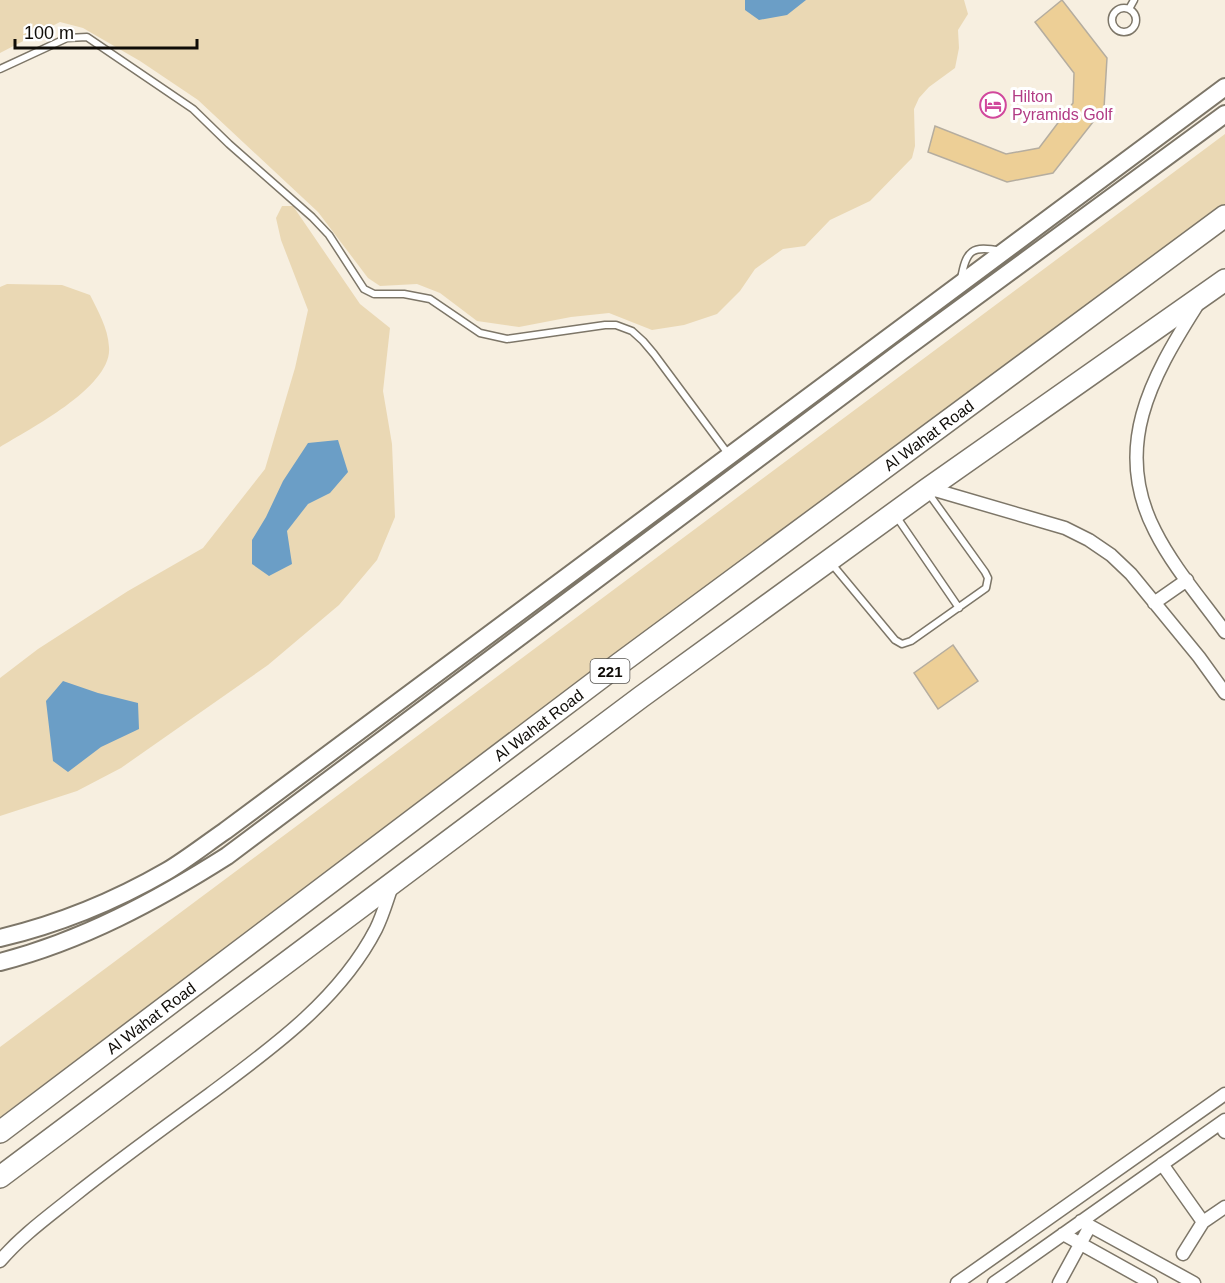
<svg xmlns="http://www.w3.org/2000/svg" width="1225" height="1283" font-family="Arial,sans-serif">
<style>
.green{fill:#ead8b4}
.water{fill:#6b9ec6}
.building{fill:#edcf96;stroke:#b5ad9f;stroke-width:1.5}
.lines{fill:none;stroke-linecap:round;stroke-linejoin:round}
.lane-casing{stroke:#7d7668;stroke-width:9}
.street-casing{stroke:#7d7668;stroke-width:15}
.secondary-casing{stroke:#7d7668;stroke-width:20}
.highway-casing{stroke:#7d7668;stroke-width:24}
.lane{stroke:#fff;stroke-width:6}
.street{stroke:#fff;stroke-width:12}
.secondary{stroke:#fff;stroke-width:16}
.highway{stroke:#fff;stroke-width:21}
.labels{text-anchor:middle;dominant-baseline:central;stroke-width:6;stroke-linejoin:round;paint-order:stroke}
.shield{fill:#fff;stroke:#575551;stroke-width:1.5}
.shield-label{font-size:15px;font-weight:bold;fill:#0f0c07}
.hotel-label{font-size:16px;fill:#b23c85;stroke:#fff;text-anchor:start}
.street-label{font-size:16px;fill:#0f0c07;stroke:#fff}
</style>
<rect width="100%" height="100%" fill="#f7efe0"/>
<path class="green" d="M 0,0 L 964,0 L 968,14 L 958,30 L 959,48 L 955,68 L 929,87 L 919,98 L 914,109 L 915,146 L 912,158 L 870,201 L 830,220 L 805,246 L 783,249 L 755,269 L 740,291 L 717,314 L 684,325 L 652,330 L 609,313 L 571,317 L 519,327 L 477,321 L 440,293 L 417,284 L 380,286 L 368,278 L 318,212 L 198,100 L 140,61 L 83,28 L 60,22 L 0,53 Z
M 1225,134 L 1225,207 L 0,1117 L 0,1047 Z
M 282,206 L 293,206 L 360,304 L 390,328 L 383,391 L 392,444 L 395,517 L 377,560 L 339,605 L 268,665 L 121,768 L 77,791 L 0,816 L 0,678 L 38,649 L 128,591 L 203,548 L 265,469 L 295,368 L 308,310 L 281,240 L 276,218 Z
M 7,284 L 62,285 L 90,295 C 98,311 108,328 109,347 C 113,386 30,429 0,447 L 0,287 Z"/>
<path class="water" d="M 745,0 L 806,0 L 787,15 L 759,20 L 745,10 Z
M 338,440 L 348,472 L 330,493 L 308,504 L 287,531 L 292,564 L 269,576 L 252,564 L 252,540 L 266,517 L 283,481 L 308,443 Z
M 63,681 L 98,693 L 138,703 L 139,729 L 101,747 L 68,772 L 53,761 L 46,701 Z"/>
<path class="building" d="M 1062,0 L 1107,58 L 1104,108 L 1053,173 L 1007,182 L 928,152 L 935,126 L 1006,154 L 1039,148 L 1073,103 L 1074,73 L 1035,22 Z
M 953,645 L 978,681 L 938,709 L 914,673 Z"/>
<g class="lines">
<g class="lane-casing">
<path id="lane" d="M1112 20a12 12 0 1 1 24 0a12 12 0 1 1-24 0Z
M 1129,9 L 1134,0
M 0,69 L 67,38 L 87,37 L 193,109 L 229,144 L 312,217 L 329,235 L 364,289 L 374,294 L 404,294 L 430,299 L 480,333 L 507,339 L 605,325 L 616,325 L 632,331 L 643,341 L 654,354 L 729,455
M 961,279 C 966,250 972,245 1001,251
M 896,516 L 959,608
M 831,563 L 895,640 L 902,644 L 911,641 L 986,588 L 988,578 L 985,572 L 929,494"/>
</g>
<g class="street-casing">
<path id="street" d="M 1196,307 C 1151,378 1112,448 1155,531 C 1173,567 1202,600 1225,632
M 928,488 L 1065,528 L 1089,540 L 1111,555 L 1131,574 L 1199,657 L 1225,693
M 1154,603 L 1187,580
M 1224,1131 L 1225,1132
M 1162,1164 L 1203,1222
M 1081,1221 L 1194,1283
M 1063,1234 L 1151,1283
M 1183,1254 L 1203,1222 L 1225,1207
M 0,1261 C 21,1236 49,1216 75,1195 C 119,1160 165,1127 210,1094 C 272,1048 340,999 376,929 C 383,915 387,900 392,886
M 957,1283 L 1225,1094
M 994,1283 L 1225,1120
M 1059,1283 L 1090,1226"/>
</g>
<g class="secondary-casing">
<path id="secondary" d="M 0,938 C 59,924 115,901 167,871 C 187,859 206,844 225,831 L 1225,87
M 0,962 C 82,941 156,901 227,856 L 902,351 L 1225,114"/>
</g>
<g class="highway-casing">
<g id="highway">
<path id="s1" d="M 0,1132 L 619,664 L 1225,216"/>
<path d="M 0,1177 L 641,697 L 926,490 L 1225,280"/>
</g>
</g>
<use href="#lane" class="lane"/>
<use href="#street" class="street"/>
<use href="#secondary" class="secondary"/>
<use href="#highway" class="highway"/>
</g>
<defs>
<g id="hotel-ring" transform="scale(1.35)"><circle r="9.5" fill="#fff" stroke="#d1479c" stroke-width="1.5"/><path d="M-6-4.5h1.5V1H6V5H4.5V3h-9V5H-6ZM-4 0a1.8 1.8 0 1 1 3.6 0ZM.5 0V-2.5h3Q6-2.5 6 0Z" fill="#d1479c"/></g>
</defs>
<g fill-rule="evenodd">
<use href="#hotel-ring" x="993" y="105"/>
</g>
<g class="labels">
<rect class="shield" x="590.5" y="659" width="39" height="24" rx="4.5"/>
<g class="shield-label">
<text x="610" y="671">221</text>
</g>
<g class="hotel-label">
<text x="1012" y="96">Hilton<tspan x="1012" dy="18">Pyramids Golf</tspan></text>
</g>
<g class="street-label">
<text stroke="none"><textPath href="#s1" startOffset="1161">Al Wahat Road</textPath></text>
<text stroke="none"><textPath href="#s1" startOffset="675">Al Wahat Road</textPath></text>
<text stroke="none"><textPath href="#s1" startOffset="189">Al Wahat Road</textPath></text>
</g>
</g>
<path d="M15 39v9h182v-9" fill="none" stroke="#0f0c07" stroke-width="3"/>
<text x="24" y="39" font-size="18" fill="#0f0c07" stroke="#ffffff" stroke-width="4.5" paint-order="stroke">100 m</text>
</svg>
